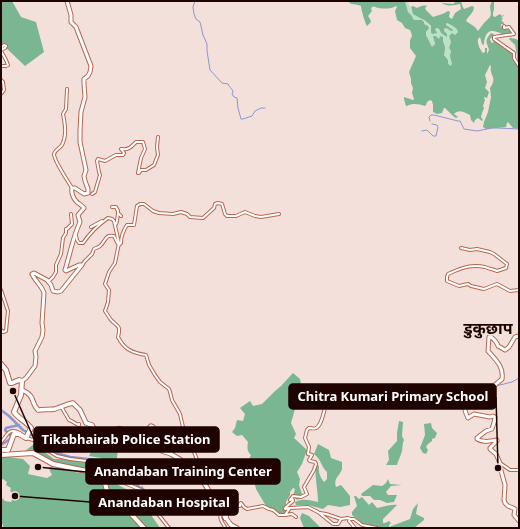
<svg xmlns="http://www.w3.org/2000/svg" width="520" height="529" font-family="'Noto Sans','Noto Sans Devanagari',sans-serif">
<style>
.green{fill:#bbe1c9}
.forest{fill:#7ab691}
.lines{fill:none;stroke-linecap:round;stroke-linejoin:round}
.stream{stroke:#8d96ce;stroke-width:1}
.river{stroke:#8d96ce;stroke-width:2.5}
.minor-casing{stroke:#b76750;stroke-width:4}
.tertiary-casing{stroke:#b76750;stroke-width:5}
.secondary-casing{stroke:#b76750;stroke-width:5.5}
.primary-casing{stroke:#b76750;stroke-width:6}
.minor{stroke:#fff;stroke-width:2}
.tertiary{stroke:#fff;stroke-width:3}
.secondary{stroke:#fff;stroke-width:3.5}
.primary{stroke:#fff;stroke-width:4}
.labels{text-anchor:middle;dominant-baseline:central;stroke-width:3.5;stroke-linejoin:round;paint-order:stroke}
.district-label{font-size:16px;font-weight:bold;fill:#1e0300;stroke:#f3e0db}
.leader{fill:none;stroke:#1e0300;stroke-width:1.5}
.callout-dot{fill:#1e0300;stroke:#f3e0db;stroke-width:1.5}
.callout{fill:#1e0300;stroke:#1e0300;stroke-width:1.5}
.callout-label{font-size:13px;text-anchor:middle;font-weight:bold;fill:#fff}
</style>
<rect width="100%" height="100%" fill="#f3e0db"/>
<path class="green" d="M 405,1 L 410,1 L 409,1 L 408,4 L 410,6 C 412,19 426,17 431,28 L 436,32 L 435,29 L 435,28 C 438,28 439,29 440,32 L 444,32 L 444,29 L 445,28 L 451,31 L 448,27 L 446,25 L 447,23 C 451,25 457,27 458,32 L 455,35 L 452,33 L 449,36 L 451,42 L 449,49 L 451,50 L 452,64 L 451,66 L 450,66 L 448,63 L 448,60 L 444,55 L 445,49 L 445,44 L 443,42 L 443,39 L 441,36 L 440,36 L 439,39 L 437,37 L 434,41 L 434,46 L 432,47 L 426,35 L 428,26 L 424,24 L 424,22 L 422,20 L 415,20 L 413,19 L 412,16 L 408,12 Z"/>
<path class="forest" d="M 1,1 L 12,1 L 21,17 L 36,22 L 44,52 L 25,66 L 1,43 Z
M 348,1 L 405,1 L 408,12 L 412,16 L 413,19 L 415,20 L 422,20 L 424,22 L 424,24 L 428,26 L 429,28 L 426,32 L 426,35 L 432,47 L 435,44 L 433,36 L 436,36 L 439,39 L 440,36 L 443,37 L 443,42 C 446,46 445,50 444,55 L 448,60 L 448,63 L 450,66 L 452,64 L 450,56 L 451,51 L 449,48 L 451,42 L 449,36 L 452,33 L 455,35 L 458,32 C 457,27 451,25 447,23 L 446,24 L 446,25 L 453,30 L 452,31 L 451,31 L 446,28 L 444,29 L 444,31 L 447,34 L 447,37 L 441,33 L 439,29 L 437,28 L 435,29 L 437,33 L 432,34 L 431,32 L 431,26 C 424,18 420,19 413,14 L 411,7 L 413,6 L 417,8 C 420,6 425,5 427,6 L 425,8 L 426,10 L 433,17 C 438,15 444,14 448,11 L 450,12 L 449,17 L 452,19 L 455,13 L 461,9 L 460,4 C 454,5 447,7 442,3 L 453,4 L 457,1 L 461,1 L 462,5 L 464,9 L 472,6 L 474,7 C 474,13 468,16 466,21 L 475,27 L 478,31 L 484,23 L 490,17 L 491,14 L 490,6 L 492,1 L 494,1 L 494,9 L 493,13 L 493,16 L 495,17 L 500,14 L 502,16 L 504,15 L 504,16 L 501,17 L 503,19 L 501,20 L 504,23 L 504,24 L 501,24 L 501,26 L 505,29 L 510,30 L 514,34 L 511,37 C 508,36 505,35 502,34 C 495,31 488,28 485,38 C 484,40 484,42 484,45 L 482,44 L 480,37 L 478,39 C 477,43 480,50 483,53 L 485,52 L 485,48 L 487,48 L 487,54 L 489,50 C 487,42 484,42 490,34 L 492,33 L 494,35 L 490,39 L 491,42 L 493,43 L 495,38 L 505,46 L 510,49 L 518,65 L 517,66 L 519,69 L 519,129 L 513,128 L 508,122 L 507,123 L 506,127 L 486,129 L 483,127 L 484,122 L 488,112 L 491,97 L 490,88 C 498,76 489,77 491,66 L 490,65 L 485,75 L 487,82 L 485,88 L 489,92 L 487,98 L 484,97 L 484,98 L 485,100 L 483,106 L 484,108 L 482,113 L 481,117 L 483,120 L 482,121 L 478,118 L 475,120 L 474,123 L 471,120 L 470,115 C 466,113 459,108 454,114 L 458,117 L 456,118 L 453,116 L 445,108 L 444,108 L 442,113 L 437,114 L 433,112 L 433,105 L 432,101 L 430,100 L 427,102 L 426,105 L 425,106 C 419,104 412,103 407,106 L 406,106 L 404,99 L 404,97 L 413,100 L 414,99 L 412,93 L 413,88 L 411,83 L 411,79 L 409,72 L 416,56 L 410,48 L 410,40 L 412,36 L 411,32 L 410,30 L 405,28 L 402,23 L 397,20 L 395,11 L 397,7 L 396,6 C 391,9 384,9 379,8 C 372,7 378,6 372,7 L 371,9 L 372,11 L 368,16 L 370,19 L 371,22 L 367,26 C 365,23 361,9 361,6 C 356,3 351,6 348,1 Z
M 510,38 L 516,39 L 519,41 L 519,62 L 517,59 L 517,55 L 515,45 L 509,39 Z
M 293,373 L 300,379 L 301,384 L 293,385 L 292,390 L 299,392 L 299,394 L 290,397 L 289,403 L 291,404 L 295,409 L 291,423 L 296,434 L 294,438 L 307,450 L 302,464 L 297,472 L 300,479 L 299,485 L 303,497 L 297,500 L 293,496 L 295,489 L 293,488 L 290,492 L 290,495 L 286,502 L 286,506 L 284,509 L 286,511 L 281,516 L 266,506 L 256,489 L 251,469 L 252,465 C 249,461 249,459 251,455 C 247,451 247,448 248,442 L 242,435 L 237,436 L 232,432 L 235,428 L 237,420 L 243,421 L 245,414 L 240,408 L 250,401 L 253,406 L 262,404 L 274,392 L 281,386 Z
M 399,421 L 403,422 L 402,436 L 404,440 C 402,444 403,447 402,451 C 401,456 398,460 397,465 L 386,465 L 389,460 L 388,451 L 397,441 L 397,433 Z
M 431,423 L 432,428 L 437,433 L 435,438 L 432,439 L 432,441 L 428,444 L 426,447 L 428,450 L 426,454 L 423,453 L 420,448 L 425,435 L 424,424 Z
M 117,436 L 118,449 L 114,483 L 134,493 L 142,486 L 154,500 L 147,509 L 160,528 L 4,528 L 1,521 L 1,497 L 5,501 L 11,502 L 15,495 L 10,491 L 11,488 L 6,485 L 7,482 L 3,479 L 1,480 L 1,456 L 23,459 L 30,466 L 28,474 L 47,478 L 52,475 L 50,471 L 49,467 L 66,469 L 74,472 L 88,474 L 88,472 L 59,465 L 25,451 L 34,444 L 54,459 L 65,459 L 94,464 L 104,473 L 110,466 L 101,458 L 89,456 L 97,441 L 107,446 Z
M 318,444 L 329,450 L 331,458 L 342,462 C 342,464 342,467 342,469 C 340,476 333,478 336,487 L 341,485 L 350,496 L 350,505 L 340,507 L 328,505 L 323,509 L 308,505 L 296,505 L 295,502 C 303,498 310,500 318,502 C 318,491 314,473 316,464 L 319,466 C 318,472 320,477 324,482 L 327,479 L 327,472 C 323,468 322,465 320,461 C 319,458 316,456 314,454 Z
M 388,479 L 390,484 L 402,485 L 391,486 L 386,492 L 388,495 L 397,495 L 394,502 L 387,503 L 380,500 L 374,500 L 370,496 L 362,496 L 361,494 L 373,485 L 382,486 L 386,483 Z
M 354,496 L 356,496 L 359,499 L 362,497 L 369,505 L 372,502 L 377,508 C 384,507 390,504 397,505 L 383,519 L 383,523 L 385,523 L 389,521 L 391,523 L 389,525 L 389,527 L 410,519 L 413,509 L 418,503 L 416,514 L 424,518 L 424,520 L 414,528 L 363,528 L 361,526 L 360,521 L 352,515 L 352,512 L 357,506 Z
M 302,513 L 309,516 L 321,528 L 304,528 L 300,518 Z"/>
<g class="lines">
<path class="stream" d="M 195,1 L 193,7 L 194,14 L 196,19 L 200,22 L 201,26 L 203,35 L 207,44 L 207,51 L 210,70 L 222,83 L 228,84 C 229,87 232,88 233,92 L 232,94 L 234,97 L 237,98 L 238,108 L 241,119 L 243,119 L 252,116 L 255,111 L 261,108 L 265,108
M 430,121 L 429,117 L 431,115 L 434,115 L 458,121 L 460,121 L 464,129 L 477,131 L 492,128 L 498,128 L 519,129
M 422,131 L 427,130 L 433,136 L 436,136 L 438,127 L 437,125 L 432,124
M 496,386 L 512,382 L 519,378
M 402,402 L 417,407 L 434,400 L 442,401 L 446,400 L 468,386 L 474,385 L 488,387"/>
<path class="river" d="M 1,410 L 9,416 L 23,430 L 37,438 L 50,451 L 70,457 L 96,460 L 106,464 L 117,476 L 126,481 L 136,484 L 143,491 L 146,496
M 1,445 L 10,439 L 11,436 L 5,430 L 6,428 L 19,425
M 162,518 L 170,528"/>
<g class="minor-casing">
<path id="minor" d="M 504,26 L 504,28 L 509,27 L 514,34 L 494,37 L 494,39 L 514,53 L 514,58 L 519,66
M 1,48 L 4,45 L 6,46 L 5,48 L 1,50
M 1,51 L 6,60 L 8,65 L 6,66 L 1,66
M 1,80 L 3,82 L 4,90 L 1,94
M 67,89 L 66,109 L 63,114 C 65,124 67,135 62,145 C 60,148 55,150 54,154 C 54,161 68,181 72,188
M 92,194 L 95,192 L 100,175 L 99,172 L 97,161 L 98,159 L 105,161 L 116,155 L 123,155 L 124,153 L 121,149 L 122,149 C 129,150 131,147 136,142 L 143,142 L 145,149 L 141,158 L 138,173 L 139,173 L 141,170 L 146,170 L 154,165 L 158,155 L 157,147 L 158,137
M 112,207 L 116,207 L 118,211 L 118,213
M 116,224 L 117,221 L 118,213 L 121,216
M 91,227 L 102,221
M 76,236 L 77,240 L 79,243 L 83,243 C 90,233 98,225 108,218 L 112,219 L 114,221 L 119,243 L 115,263 L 109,272 L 105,284 L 109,290 L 108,302 L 105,311 C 107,314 109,317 111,320 C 118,327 121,325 118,337 C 124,349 132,353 146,355 L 149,365 L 155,375 L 160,382 L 169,389 L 170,392 L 172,400 L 180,414 L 185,436 L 193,444 L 195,447 L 194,452 L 199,465 L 203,476 L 203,482
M 119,245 L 121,243 C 121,236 123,231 127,225 L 134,225 L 137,206 L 140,204 L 144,204 L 153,211 L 159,213 L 173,214 L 181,212 L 187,214 L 190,217 L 203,218 L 214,208 L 215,204 L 218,203 L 222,204 L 225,214 L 227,216 L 236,216 L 245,212 L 255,216 L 261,217 L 279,214
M 461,248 L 470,250 L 477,249 L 490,252 L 494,254 L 507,264 L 506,268 L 497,271 C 493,269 489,269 485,267 C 471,264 461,268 448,274 L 447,277 L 447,281 L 459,286 L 468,284 L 471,286 L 484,289 L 497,284 L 510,291 L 519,290
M 82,265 L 85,261 L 92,254 L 94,249 C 96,248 99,247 100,246 C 106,241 105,234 114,236 L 118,244
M 48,282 L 53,277 L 56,272 L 56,265 L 61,254 L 63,238 L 66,233 L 66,229 L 67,229 L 72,224 L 71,214
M 1,290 L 8,311 L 6,331 L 3,332 L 1,330
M 62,408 L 69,420 C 73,421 75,424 79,425 L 79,424
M 26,438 L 37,441 L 47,450 L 57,456 L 70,459 L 95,462 L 104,466 L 120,481 L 141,490 L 158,514 L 169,528
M 1,442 C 8,435 8,427 20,433
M 500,463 L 510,470 L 519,470
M 231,493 L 235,495 L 234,505 L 235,505 L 238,506 L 240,506 L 240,504 L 241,503 L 244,507 L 247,509 L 263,506 L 269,509 L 273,510 L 279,515 L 285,515 L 292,514 L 296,517
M 290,508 L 285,509 L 285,508 L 293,501 L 293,500 L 292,499 L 290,500 L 293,496 L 301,497 L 307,494 L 304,487 L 314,470 L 316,464 L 315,462 L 310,461 L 309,460 L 312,455 L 308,454 L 309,447 L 305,438 L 307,430 L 309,428 C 311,428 315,429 316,428 C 323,425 324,406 328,400 C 333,397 338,400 343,402
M 320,513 L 326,514 L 341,519 L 348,518 L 350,519
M 285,515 L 290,508 L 308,507 L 318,512 L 333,524 L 338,524 L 341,519
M 225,519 L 222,512 C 218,518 222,522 225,527
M 355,528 L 349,521 L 350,519 L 354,519 L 362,525 L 377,528"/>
</g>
<g class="tertiary-casing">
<path id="tertiary" d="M 519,336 L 515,337 L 509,347 L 505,350 L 498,346 C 497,342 495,340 491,337 L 489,337 L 488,351 C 496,360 504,367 502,379 L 495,385 L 483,391 L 486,397 L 485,398 L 479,397 L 473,401 L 466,401 C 463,406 465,412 468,418 L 474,414 L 490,417 L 493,416 L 495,417 C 495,422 493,425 492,429 L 486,431 L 477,438 L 477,439 C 484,443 489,441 497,440 L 497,441 L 490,448 L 490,449 L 496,454 L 500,463 L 500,467 L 505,485 L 504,500 L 505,503 L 508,506 L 513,508 L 515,509 L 514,515 L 519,521
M 22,381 L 26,378 L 35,366 L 36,357 L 35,351 L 42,337 L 43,330 L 42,323 L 44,293 C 42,286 35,281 32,274 L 34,273 L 47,280 L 51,285 L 53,291 L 58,292 L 61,291 L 82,265 L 79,265 L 66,271 L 65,270 C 70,254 73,237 80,222 L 78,215 L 84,208 C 81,204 78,204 76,201 C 73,198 71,192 72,188 L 75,188 L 84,194 L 88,193 L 88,189 L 85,181 L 84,176 L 86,170 L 80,142 L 80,131 L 81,112 L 85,97 L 84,84 L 84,79 L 88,76 L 90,72 L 91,66 L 76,27 L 71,22 L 71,15 L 67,1"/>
</g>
<g class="secondary-casing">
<path id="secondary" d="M 22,390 C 36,396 30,402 38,410 C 44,409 49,410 55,409 C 61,407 67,404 73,403 L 80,410 L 86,423 L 92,425 L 97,434 L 100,438 L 109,441 L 112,440 L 113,438 L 115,430 C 125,423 127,442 133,445 C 134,445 139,445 140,445 C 144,445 146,444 149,441 L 149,428 L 151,426 L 153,427 L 161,439 L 162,451 C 165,452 168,453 171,454 C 185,461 194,472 204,483 C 208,488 209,495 216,497 C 221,498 226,493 231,493 L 232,497 L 227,508 L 226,518 L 231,525 L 237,528"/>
</g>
<g class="primary-casing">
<path id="primary" d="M 1,364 L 6,370 L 10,383 L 12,383 L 19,380 L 22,381 L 21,395 L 14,412 C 19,419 27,422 31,428 L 26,438 L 19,434 L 14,434 L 8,450 L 1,450
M 1,455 L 33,453 L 53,464 L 96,473 L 102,478 L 105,483 L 108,495 L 116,497 L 122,502 L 132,515 L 144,528"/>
</g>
<use href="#minor" class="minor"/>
<use href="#tertiary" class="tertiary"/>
<use href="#secondary" class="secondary"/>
<use href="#primary" class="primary"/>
</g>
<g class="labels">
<g class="district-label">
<text x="488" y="328">डुकुछाप</text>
</g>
</g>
<path class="leader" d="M498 468L496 397M13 391L34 439M38 467L86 472M15 496L90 502"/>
<g class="callout-dot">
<circle cx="498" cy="468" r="4"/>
<circle cx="13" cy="391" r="4"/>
<circle cx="38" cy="467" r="4"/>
<circle cx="15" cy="496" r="4"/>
</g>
<g class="callout">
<rect x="289" y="384" width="207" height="25" rx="4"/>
<rect x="34" y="427" width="185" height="25" rx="4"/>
<rect x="86" y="459" width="194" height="25" rx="4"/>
<rect x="90" y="490" width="148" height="25" rx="4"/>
</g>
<g class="callout-label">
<text x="393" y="401">Chitra Kumari Primary School</text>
<text x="126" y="444">Tikabhairab Police Station</text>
<text x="183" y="476">Anandaban Training Center</text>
<text x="164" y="507">Anandaban Hospital</text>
</g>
<rect width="520" height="529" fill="none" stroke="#1e0300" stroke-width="4"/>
</svg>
